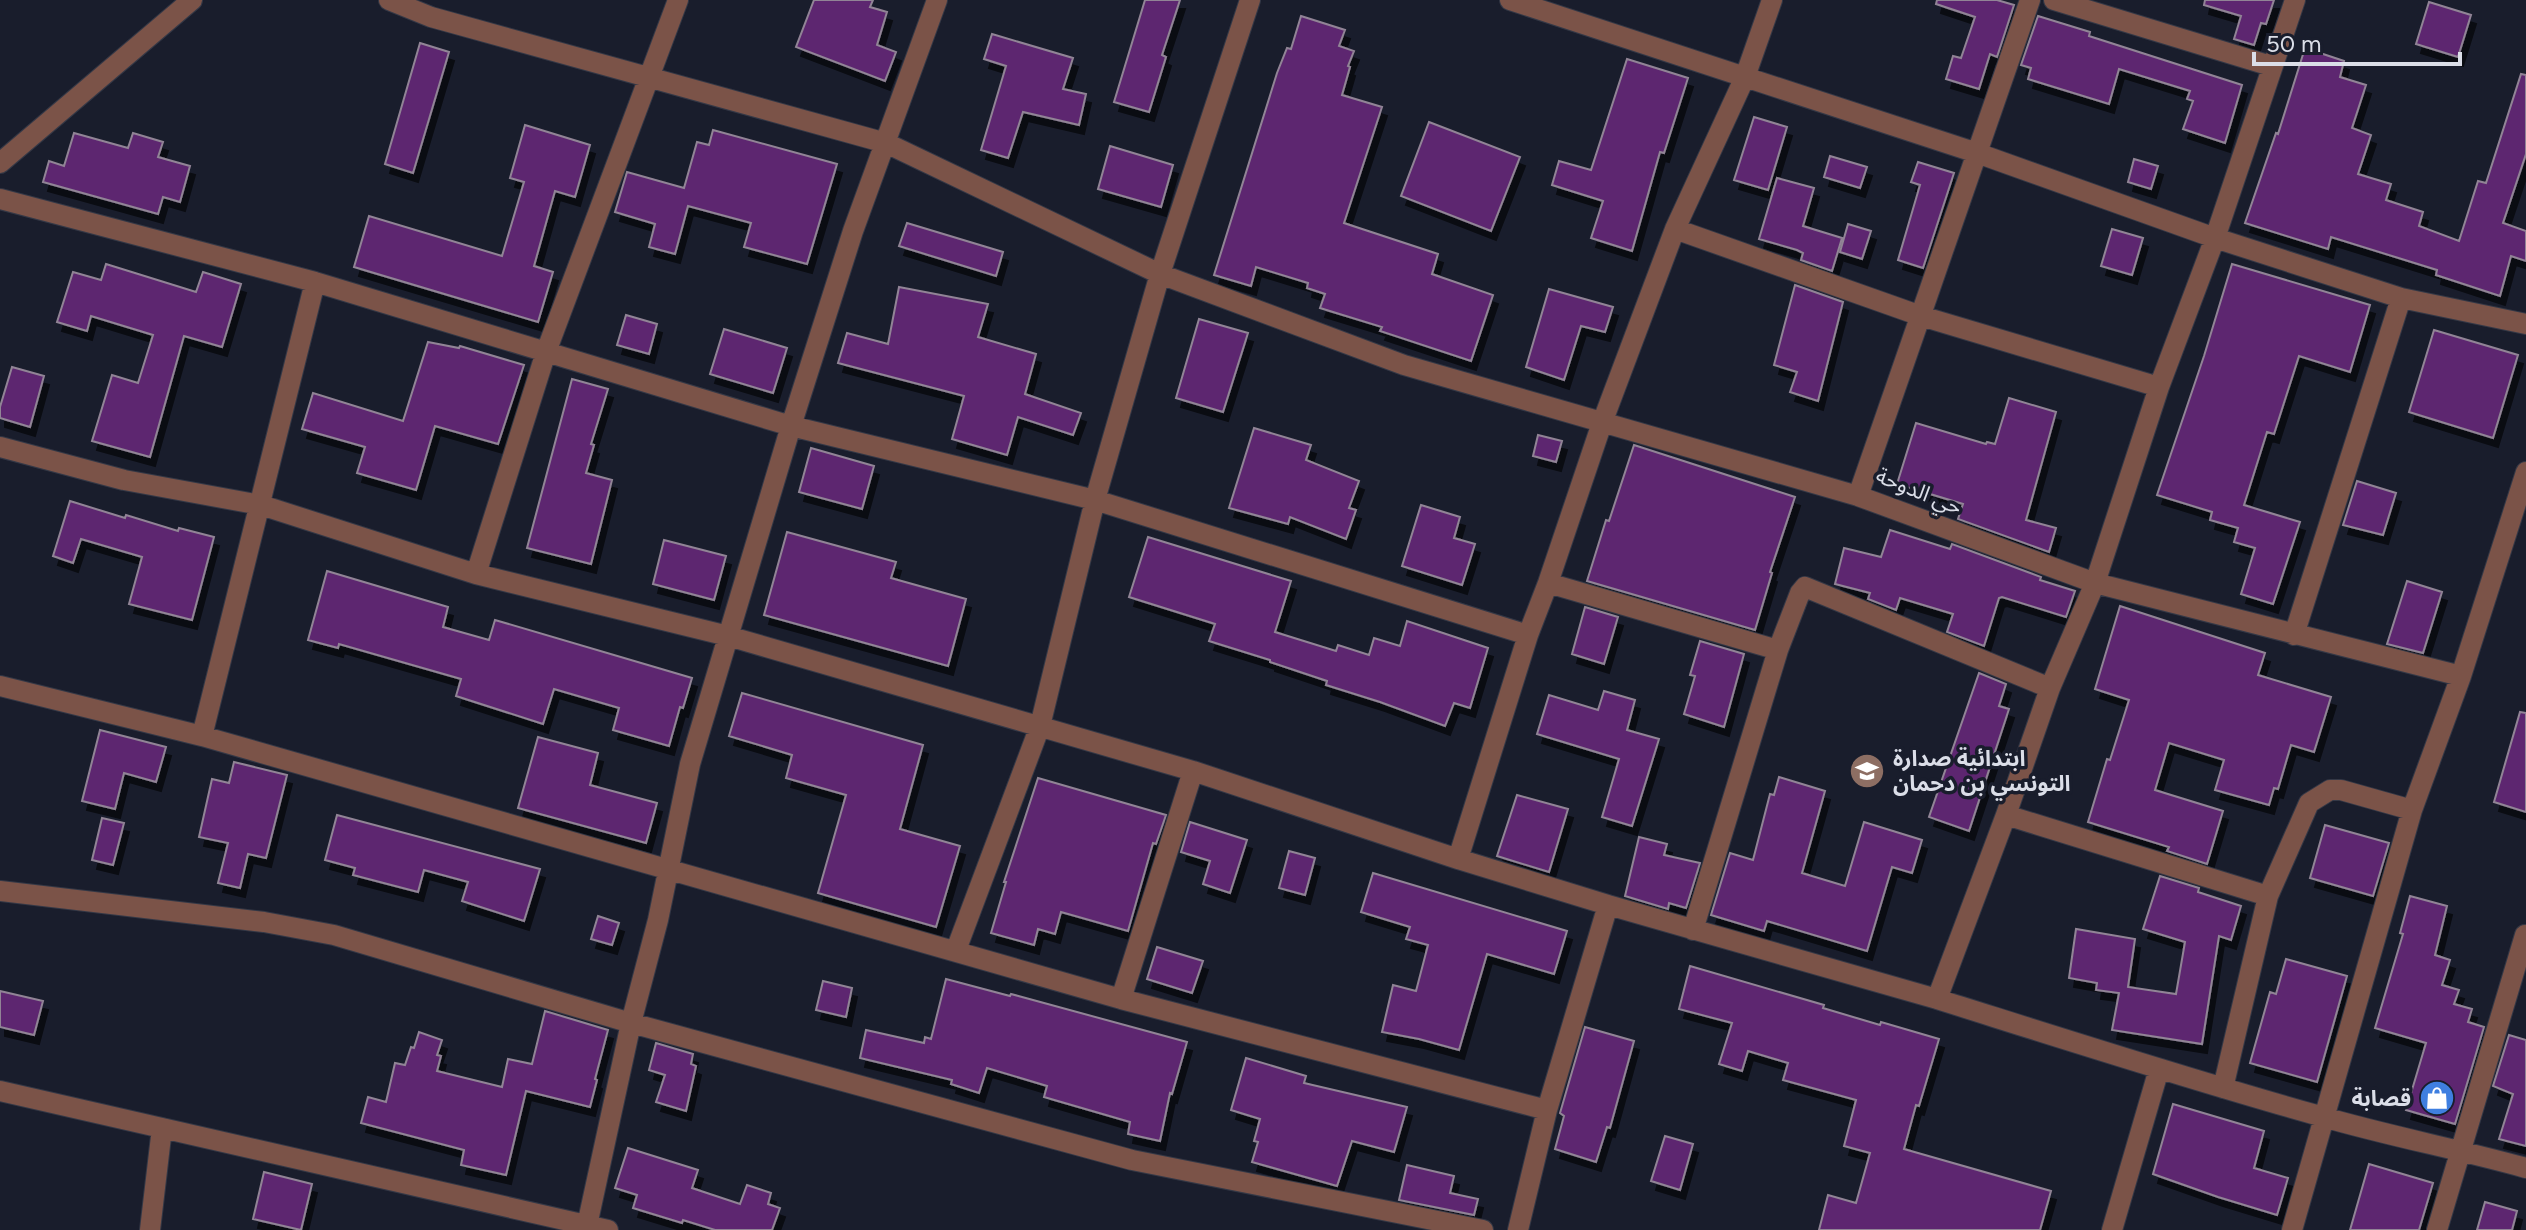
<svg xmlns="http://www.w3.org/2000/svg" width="2526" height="1230" font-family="Figtree,'Noto Sans Arabic',sans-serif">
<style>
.building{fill:#5d286f;stroke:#918496;stroke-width:2;filter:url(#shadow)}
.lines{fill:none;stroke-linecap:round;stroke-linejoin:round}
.minor-casing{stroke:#343846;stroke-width:22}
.minor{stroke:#7b5348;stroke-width:20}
.labels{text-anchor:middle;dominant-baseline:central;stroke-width:7;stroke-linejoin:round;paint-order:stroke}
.street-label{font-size:22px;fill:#dbdee8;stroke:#191d2c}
.poi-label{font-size:22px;font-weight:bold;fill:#dbdee8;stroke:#191d2c;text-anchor:start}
</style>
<defs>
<filter id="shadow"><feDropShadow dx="5" dy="9" stdDeviation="0" flood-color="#0009"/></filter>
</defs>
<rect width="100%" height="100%" fill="#191d2c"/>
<path class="building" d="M 814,0 L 873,0 L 870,7 L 887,12 L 877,45 L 896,52 L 885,81 L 796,47 Z
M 1145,0 L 1180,0 L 1162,55 L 1166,57 L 1149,112 L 1114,102 Z
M 1937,0 L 1997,0 L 2014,5 L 1997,57 L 1990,54 L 1979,89 L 1946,79 L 1953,56 L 1961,58 L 1975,17 L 1936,4 Z
M 2205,0 L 2274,0 L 2266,24 L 2261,23 L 2254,45 L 2234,39 L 2241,16 L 2204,5 Z
M 2429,2 L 2471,15 L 2458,57 L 2416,44 Z
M 1301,16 L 1345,30 L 1339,46 L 1354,51 L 1348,66 L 1350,67 L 1342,95 L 1382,107 L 1344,223 L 1438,254 L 1432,274 L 1493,295 L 1471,361 L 1380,331 L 1382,327 L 1320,308 L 1325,294 L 1307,288 L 1308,283 L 1256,267 L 1251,286 L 1214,275 L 1277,73 L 1287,48 L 1291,49 Z
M 2038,16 L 2090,32 L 2089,36 L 2242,85 L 2225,143 L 2183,129 L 2193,101 L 2187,99 L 2190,91 L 2119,69 L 2109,104 L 2028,79 L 2031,68 L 2021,65 Z
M 992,34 L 1073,58 L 1063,89 L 1086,94 L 1079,125 L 1023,112 L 1008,158 L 981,150 L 1006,66 L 984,59 Z
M 420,43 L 449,52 L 413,173 L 385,164 Z
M 2305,48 L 2344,61 L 2340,77 L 2366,85 L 2352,128 L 2371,135 L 2358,174 L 2391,184 L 2386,200 L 2423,212 L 2419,226 L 2459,241 L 2478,181 L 2486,183 L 2521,74 L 2526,75 L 2526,154 L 2503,223 L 2526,231 L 2526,261 L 2511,256 L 2500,296 L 2436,275 L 2437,270 L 2331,237 L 2328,249 L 2245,223 L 2276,133 L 2278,134 Z
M 1627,59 L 1688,78 L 1664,153 L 1660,152 L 1632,251 L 1591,238 L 1603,201 L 1552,185 L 1559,161 L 1591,170 Z
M 1754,117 L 1787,127 L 1768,190 L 1734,180 Z
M 1429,122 L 1520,157 L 1491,231 L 1401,196 Z
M 525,125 L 590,145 L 575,197 L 555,191 L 534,266 L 553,272 L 538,322 L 354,267 L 369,216 L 502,256 L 524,182 L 510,178 Z
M 713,130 L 837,164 L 807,264 L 744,247 L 751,223 L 688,206 L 675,254 L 649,247 L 655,224 L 615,212 L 627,172 L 684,188 L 697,142 L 709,145 Z
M 74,133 L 128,148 L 133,133 L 163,142 L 158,157 L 190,166 L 180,202 L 163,197 L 158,214 L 43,182 L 49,161 L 64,166 Z
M 1110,146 L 1173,165 L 1161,207 L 1098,189 Z
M 1830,156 L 1867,167 L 1860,188 L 1824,177 Z
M 2134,159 L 2158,166 L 2151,189 L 2128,182 Z
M 1918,162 L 1954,173 L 1923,268 L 1898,260 L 1920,185 L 1911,182 Z
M 1777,178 L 1814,188 L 1803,226 L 1842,238 L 1832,271 L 1801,260 L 1803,253 L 1797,250 L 1759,239 Z
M 907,223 L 1003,252 L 996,276 L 899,246 Z
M 1848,224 L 1871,231 L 1862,259 L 1840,252 Z
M 2112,229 L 2143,238 L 2132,275 L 2101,266 Z
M 106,264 L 196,292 L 203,272 L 241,284 L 222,347 L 184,336 L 150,457 L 92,441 L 112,375 L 138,383 L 153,335 L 91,316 L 87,331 L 57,322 L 73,272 L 101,280 Z
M 2232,264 L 2370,305 L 2350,372 L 2299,356 L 2274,434 L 2267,432 L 2244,505 L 2300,522 L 2273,604 L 2241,594 L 2255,548 L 2234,542 L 2238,528 L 2210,520 L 2212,512 L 2157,495 L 2204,356 Z
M 1795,285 L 1843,302 L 1818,401 L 1790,392 L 1797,372 L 1774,365 Z
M 899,287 L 988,304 L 978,337 L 1036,354 L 1025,394 L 1081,413 L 1073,435 L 1018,417 L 1007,455 L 952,439 L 964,396 L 838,363 L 847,333 L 888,344 Z
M 1549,289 L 1613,307 L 1605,332 L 1581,326 L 1564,380 L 1526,367 Z
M 626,315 L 657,324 L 649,354 L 617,345 Z
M 1199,319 L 1248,333 L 1223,412 L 1176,398 Z
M 724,329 L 787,348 L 773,393 L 710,374 Z
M 2434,330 L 2518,355 L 2493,438 L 2409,412 Z
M 428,342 L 459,348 L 460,346 L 524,365 L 498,444 L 435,426 L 416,490 L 357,473 L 365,447 L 302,429 L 313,393 L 403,421 Z
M 12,367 L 44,376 L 30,427 L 0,418 L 0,407 Z
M 572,379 L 608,389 L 591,444 L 594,445 L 586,473 L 612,480 L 591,564 L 527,548 Z
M 2009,398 L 2056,412 L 2026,520 L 2056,528 L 2049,552 L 1958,519 L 1963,504 L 1897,484 L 1916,423 L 1986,444 L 1987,442 L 1995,444 Z
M 1254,428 L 1311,445 L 1306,460 L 1359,481 L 1349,508 L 1356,510 L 1346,539 L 1290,517 L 1288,524 L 1229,508 Z
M 1538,435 L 1562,441 L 1556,462 L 1533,456 Z
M 1634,445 L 1795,497 L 1770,572 L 1772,573 L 1755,630 L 1587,581 L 1606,520 L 1609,521 Z
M 811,448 L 874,466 L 862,509 L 799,492 Z
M 2357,481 L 2396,493 L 2383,535 L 2343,525 Z
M 70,501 L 125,518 L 126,515 L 178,531 L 179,528 L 214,537 L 192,620 L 129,604 L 142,557 L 81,539 L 73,563 L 53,556 Z
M 1421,505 L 1460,517 L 1454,538 L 1475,544 L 1462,585 L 1402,566 Z
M 1890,530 L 1950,549 L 1952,544 L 2041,577 L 2040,580 L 2075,591 L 2066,617 L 2002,597 L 1999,598 L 1984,646 L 1947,632 L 1953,614 L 1900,598 L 1896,610 L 1868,599 L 1870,593 L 1835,584 L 1844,548 L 1881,557 Z
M 787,532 L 896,562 L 891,578 L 966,599 L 948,666 L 764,615 Z
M 1148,537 L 1291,581 L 1275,632 L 1336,651 L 1338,645 L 1369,655 L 1374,638 L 1400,646 L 1407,621 L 1488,648 L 1470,708 L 1454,703 L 1445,726 L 1380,702 L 1326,685 L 1327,681 L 1270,662 L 1270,660 L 1209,641 L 1215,624 L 1129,597 Z
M 664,540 L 726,556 L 714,600 L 653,584 Z
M 327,571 L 448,607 L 443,627 L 489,640 L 495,620 L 692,678 L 683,708 L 680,707 L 669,746 L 613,730 L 619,708 L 554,689 L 543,724 L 456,696 L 461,679 L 339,644 L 338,648 L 308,640 Z
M 2407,581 L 2442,592 L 2423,653 L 2387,644 Z
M 2120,606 L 2265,653 L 2258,675 L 2331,697 L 2314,752 L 2291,745 L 2278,789 L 2274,788 L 2269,805 L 2215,790 L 2224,760 L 2169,743 L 2155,790 L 2223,811 L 2207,864 L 2167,851 L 2169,847 L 2088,822 L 2107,759 L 2110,760 L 2129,700 L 2095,689 Z
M 1585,607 L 1618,617 L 1604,664 L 1572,654 Z
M 1700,641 L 1744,654 L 1724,727 L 1684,714 L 1695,676 L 1690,675 Z
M 1979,673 L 2006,684 L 1999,706 L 2009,709 L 1969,831 L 1929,817 Z
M 1604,691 L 1635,700 L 1627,730 L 1659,739 L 1632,826 L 1602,817 L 1619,759 L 1537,734 L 1549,695 L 1598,710 Z
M 742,693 L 923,745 L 900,829 L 960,846 L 936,927 L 818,893 L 846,795 L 786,778 L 792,755 L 729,736 Z
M 2520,712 L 2526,713 L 2526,812 L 2494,802 Z
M 100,730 L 166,747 L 156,782 L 124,773 L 115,809 L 82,801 Z
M 538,737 L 598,753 L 590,785 L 657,803 L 646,843 L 518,808 Z
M 234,762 L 287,775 L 266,858 L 248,854 L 240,888 L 218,883 L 228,843 L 199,837 L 212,779 L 229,783 Z
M 1779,777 L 1825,791 L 1802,873 L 1845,886 L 1864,822 L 1922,840 L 1912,873 L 1892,867 L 1867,951 L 1767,921 L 1764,931 L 1711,915 L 1730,853 L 1753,860 L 1770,794 L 1774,795 Z
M 1038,778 L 1166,815 L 1156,844 L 1153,843 L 1128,931 L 1061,912 L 1055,934 L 1038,929 L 1034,945 L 991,933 L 1006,882 L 1004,882 Z
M 1517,795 L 1568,809 L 1549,872 L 1497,856 Z
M 337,815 L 540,869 L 524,921 L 462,901 L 468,882 L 424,870 L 418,892 L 353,875 L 355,868 L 325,860 Z
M 102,818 L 124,823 L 113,865 L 92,860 Z
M 1190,822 L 1247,840 L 1230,893 L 1203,884 L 1210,861 L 1181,852 Z
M 2325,825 L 2389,843 L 2373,896 L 2310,878 Z
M 1639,837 L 1667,844 L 1664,855 L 1700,863 L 1686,908 L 1669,903 L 1668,909 L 1625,896 Z
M 1289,851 L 1315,858 L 1305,895 L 1279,888 Z
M 1373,873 L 1567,931 L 1554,974 L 1487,954 L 1459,1050 L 1419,1039 L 1382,1032 L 1393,985 L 1416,991 L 1428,945 L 1406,939 L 1410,927 L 1361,912 Z
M 2160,876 L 2199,888 L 2198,892 L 2241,906 L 2231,940 L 2219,936 L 2202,1044 L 2112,1030 L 2119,993 L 2096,990 L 2097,983 L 2069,978 L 2076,929 L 2135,939 L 2128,987 L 2176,994 L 2185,942 L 2143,929 Z
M 2410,896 L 2447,906 L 2435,955 L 2450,960 L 2442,985 L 2459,990 L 2454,1004 L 2472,1009 L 2468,1022 L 2484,1027 L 2455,1124 L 2406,1110 L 2426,1043 L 2375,1028 L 2403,934 L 2400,933 Z
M 598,916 L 619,923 L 612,945 L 591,939 Z
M 1157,947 L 1203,961 L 1192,993 L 1147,979 Z
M 2286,959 L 2347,976 L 2317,1082 L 2250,1063 L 2270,992 L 2276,994 Z
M 1690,966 L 1824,1005 L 1823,1008 L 1880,1025 L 1881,1022 L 1939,1039 L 1919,1106 L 1916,1105 L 1904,1149 L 2051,1191 L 2040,1230 L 1819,1230 L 1828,1195 L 1856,1203 L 1870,1153 L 1844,1146 L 1856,1100 L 1783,1080 L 1788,1063 L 1748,1051 L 1742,1071 L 1719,1064 L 1732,1023 L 1679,1009 Z
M 946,979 L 1010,996 L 1011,994 L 1187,1042 L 1172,1094 L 1170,1093 L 1160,1141 L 1128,1134 L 1130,1122 L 1044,1097 L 1047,1086 L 987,1068 L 979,1093 L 951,1084 L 952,1080 L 860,1058 L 866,1030 L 924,1043 L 925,1037 L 931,1039 Z
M 823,981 L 852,988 L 846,1017 L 816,1010 Z
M 0,991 L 43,1001 L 34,1035 L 0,1027 Z
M 545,1011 L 608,1030 L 595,1079 L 597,1080 L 590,1107 L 526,1091 L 506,1175 L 461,1165 L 464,1150 L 361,1123 L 368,1097 L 386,1102 L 395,1063 L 405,1065 L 411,1047 L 414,1048 L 419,1032 L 442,1040 L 437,1055 L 441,1056 L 437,1071 L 502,1087 L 508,1059 L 532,1064 Z
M 1585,1027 L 1634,1041 L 1610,1128 L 1607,1127 L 1596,1162 L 1555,1149 L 1564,1116 L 1560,1113 Z
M 2509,1035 L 2526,1040 L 2526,1146 L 2499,1139 L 2513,1094 L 2493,1086 Z
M 656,1043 L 693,1054 L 691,1064 L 696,1066 L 686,1111 L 656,1102 L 665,1075 L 649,1070 Z
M 1246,1058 L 1306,1076 L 1304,1083 L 1407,1107 L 1394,1152 L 1352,1141 L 1337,1186 L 1252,1162 L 1258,1142 L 1254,1141 L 1260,1119 L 1231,1110 Z
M 2173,1104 L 2264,1131 L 2254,1168 L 2288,1178 L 2277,1215 L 2218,1197 L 2153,1174 Z
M 1665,1136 L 1693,1144 L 1680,1190 L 1651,1181 Z
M 628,1148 L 698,1170 L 692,1188 L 740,1204 L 747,1185 L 771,1193 L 768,1204 L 780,1208 L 772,1230 L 715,1230 L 683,1220 L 682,1223 L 633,1208 L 637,1195 L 615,1188 Z
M 2369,1164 L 2433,1183 L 2419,1230 L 2350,1230 Z
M 1407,1165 L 1454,1176 L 1450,1193 L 1478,1199 L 1474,1215 L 1399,1200 Z
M 264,1172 L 312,1184 L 301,1230 L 253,1219 Z
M 2485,1202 L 2517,1211 L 2512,1230 L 2477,1230 Z"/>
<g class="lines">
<g class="minor-casing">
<path id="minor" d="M 389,0 L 431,17 L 886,143 L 1160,274 L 1404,365 L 1858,496
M 1510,0 L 1977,153 L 2215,238 L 2401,298 L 2526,324
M 2030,0 L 1858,496 L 2095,583 L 2461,676
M 2054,0 L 2271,66
M 2295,0 L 2215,238 L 2159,387 L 2095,583 L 2050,688 L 2006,815 L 1937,999 C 2064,1039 2191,1080 2320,1116 C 2388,1136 2458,1149 2526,1168
M 0,163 L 192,0
M 0,199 L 315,282 L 791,426 L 1095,500 L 1528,635
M 1675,229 L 1921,316 L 2159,387
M 0,447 L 124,480 L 261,505 L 476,574 L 728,636 L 1193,771 L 1458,859
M 476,574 L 546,352 L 678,0
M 1548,583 L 1778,650
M 2294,635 L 2401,298
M 0,686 L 202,736 L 1121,999 L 1547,1110
M 202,736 L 315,282
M 2006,815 L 2268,896
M 0,891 L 264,922 L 334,935 L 631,1023 L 1132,1160 L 1483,1230
M 1608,905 L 1458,859 L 1528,635 L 1548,583 L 1602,423 L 1675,229 L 1745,77 L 1772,0
M 1693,930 L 1778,650 L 1800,593 L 1805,587 L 2050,688
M 956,950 L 1040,726 L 1095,500 L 1160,274 L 1250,0
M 1121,999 L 1193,771
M 2223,1088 L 2268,896 L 2309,803 L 2330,790 L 2341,790 L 2412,810
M 0,1091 L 608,1230
M 150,1230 L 162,1128
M 586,1230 L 631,1023 L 658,920 L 690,764 L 791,426 L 853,231 L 937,0
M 1518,1230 L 1547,1110 L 1608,905 L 1937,999
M 2112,1230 L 2159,1069
M 2292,1230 L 2412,810 L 2461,676 L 2526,472
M 2437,1230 L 2525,935"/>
</g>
<use href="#minor" class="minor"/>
</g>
<defs>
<g id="school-disc" transform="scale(1.8)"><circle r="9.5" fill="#8d6e63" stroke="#191d2c"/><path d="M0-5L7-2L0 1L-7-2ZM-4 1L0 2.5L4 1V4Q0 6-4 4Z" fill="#fff"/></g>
<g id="shop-disc" transform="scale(1.8)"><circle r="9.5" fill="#3f7fe0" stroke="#191d2c"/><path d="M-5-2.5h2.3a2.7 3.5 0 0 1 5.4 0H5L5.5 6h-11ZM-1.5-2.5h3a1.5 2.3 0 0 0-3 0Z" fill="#fff"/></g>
</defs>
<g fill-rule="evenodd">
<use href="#school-disc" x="1867" y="771"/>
<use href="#shop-disc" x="2437" y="1098"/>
</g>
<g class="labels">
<g class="street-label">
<text transform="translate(1919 491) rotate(22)">حي الدوحة</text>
</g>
<g class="poi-label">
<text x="1893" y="758">ابتدائية صدارة<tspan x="1893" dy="25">التونسي بن دحمان</tspan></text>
<text x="2411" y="1098" text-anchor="end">قصابة</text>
</g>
</g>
<path d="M2254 52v12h206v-12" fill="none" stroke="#dbdee8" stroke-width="4"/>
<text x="2266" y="52" font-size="24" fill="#dbdee8" stroke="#191d2c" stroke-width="6" paint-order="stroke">50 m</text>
</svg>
